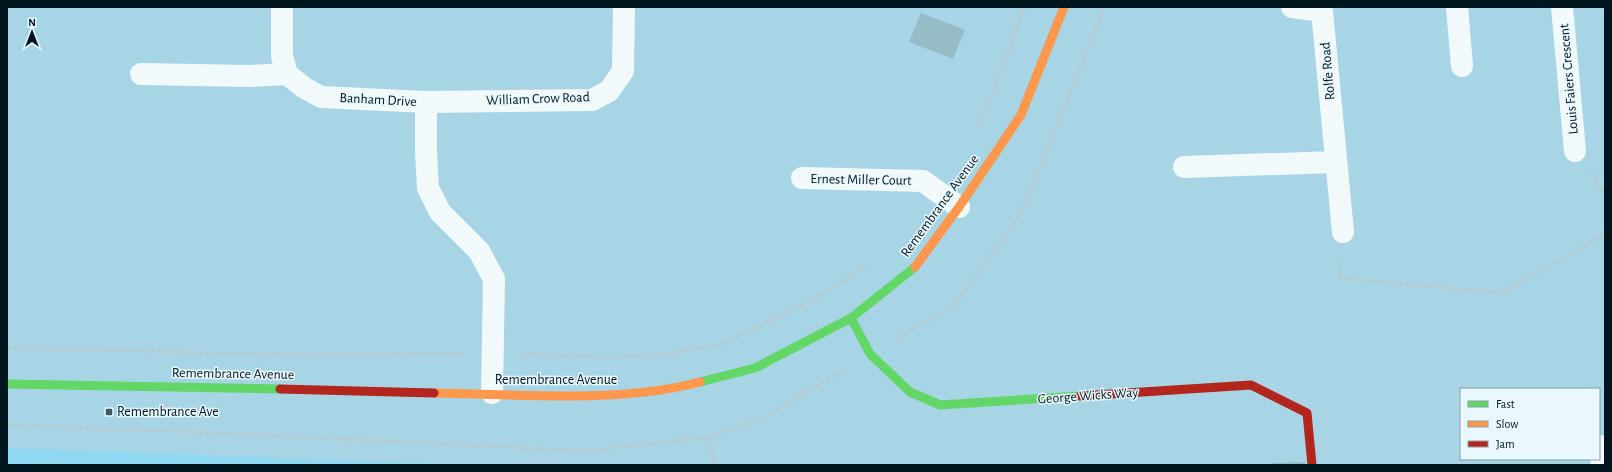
<svg xmlns="http://www.w3.org/2000/svg" width="1612" height="472" font-family="'Alegreya Sans',sans-serif">
<style>
.built{fill:#90d8f1}
.building{fill:#96bdc6}
.lines{fill:none;stroke-linecap:round;stroke-linejoin:round}
.path{stroke:#bac7cb;stroke-width:2.5;stroke-dasharray:4 2;stroke-linecap:butt}
.street{stroke:#f2f9fb;stroke-width:22}
.fast{stroke:#63d668;stroke-width:9}
.slow{stroke:#ff974d;stroke-width:9}
.jam{stroke:#b3261e;stroke-width:9}
.poi-dot{fill:#3a5964;stroke:#e8f8fd;stroke-width:1.5}
.labels{text-anchor:middle;dominant-baseline:central;stroke-width:3;stroke-linejoin:round;paint-order:stroke}
.street-label{font-size:14px;fill:#00161e;stroke:#e8f8fd}
.poi-label{font-size:14px;fill:#00161e;stroke:#e8f8fd;text-anchor:start}
</style>
<rect width="100%" height="100%" fill="#a7d5e5"/>
<path class="built" d="M 7,448 L 478,465 L 7,465 Z"/>
<path class="building" d="M 921,13 L 965,30 L 953,59 L 909,42 Z
M 1305,462 L 1305,465 L 1273,465 L 1273,463 Z"/>
<g class="lines">
<path class="path" d="M 976,127 L 988,106 L 1025,7
M 1591,174 L 1605,195
M 1341,260 L 1339,278 L 1502,293 L 1605,234
M 896,339 L 955,305 L 1022,212 L 1105,7
M 7,348 L 308,355 L 465,353
M 522,354 L 605,357 L 661,355 L 721,344 L 806,304 L 868,265
M 7,425 L 243,434 L 586,451 L 709,437 L 762,419 L 845,369
M 709,437 L 714,465"/>
<path class="street" d="M 282,7 L 282,56 L 287,74 L 303,87 L 321,97 L 426,102 L 426,152 L 428,188 L 440,212 L 479,251 L 494,279 L 492,393
M 1292,7 L 1322,11 L 1343,232
M 1457,7 L 1462,66
M 1562,7 L 1575,151
M 141,74 L 250,76 L 287,74
M 426,102 L 592,100 L 609,91 L 623,71 L 624,7
M 1184,167 L 1336,162
M 802,178 L 923,181 L 959,207
M 1600,446 L 1602,465"/>
<path class="fast" d="M 851,318 L 870,354 L 910,392 L 940,405 L 1080,396
M 700,382 L 755,368 L 851,318 L 915,267
M 7,384 L 280,389"/>
<path class="slow" d="M 915,267 L 959,207 L 1021,115 L 1064,7
M 434,393 C 520,394 616,404 700,382"/>
<path class="jam" d="M 280,389 L 434,393
M 1080,396 L 1251,385 L 1307,413 L 1312,465"/>
</g>
<rect class="poi-dot" x="105" y="408" width="8" height="8" rx="2"/>
<g class="labels">
<g class="street-label">
<text transform="translate(1328 71) rotate(-95)">Rolfe Road</text>
<text transform="translate(1569 79) rotate(-95)">Louis Faiers Crescent</text>
<text transform="translate(538 99) rotate(-2)">William Crow Road</text>
<text transform="translate(378 100) rotate(3)">Banham Drive</text>
<text transform="translate(861 180) rotate(1)">Ernest Miller Court</text>
<text transform="translate(940 206) rotate(-54)">Remembrance Avenue</text>
<text transform="translate(233 374) rotate(1)">Remembrance Avenue</text>
<text x="556" y="380">Remembrance Avenue</text>
<text transform="translate(1088 396) rotate(-4)">George Wicks Way</text>
</g>
<g class="poi-label">
<text x="117" y="412">Remembrance Ave</text>
</g>
</g>
<rect width="1612" height="472" fill="none" stroke="#00161e" stroke-width="16"/>
<rect x="1460" y="388" width="140" height="72" fill="#e8f8fd" stroke="#8b9ea4"/>
<rect x="1468" y="401" width="20" height="6" fill="#63d668" stroke="#8b9ea4"/>
<text x="1496" y="408" font-size="12" fill="#00161e">Fast</text>
<rect x="1468" y="421" width="20" height="6" fill="#ff974d" stroke="#8b9ea4"/>
<text x="1496" y="428" font-size="12" fill="#00161e">Slow</text>
<rect x="1468" y="441" width="20" height="6" fill="#b3261e" stroke="#8b9ea4"/>
<text x="1496" y="448" font-size="12" fill="#00161e">Jam</text>
<g transform="translate(32 32)" stroke="#e8f8fd" stroke-width="3" paint-order="stroke">
<path d="M0-3L7 15L0 10L-7 15Z" fill="#00161e"/>
<text y="-6" font-size="11" font-weight="bold" text-anchor="middle" fill="#00161e">N</text>
</g>
</svg>
